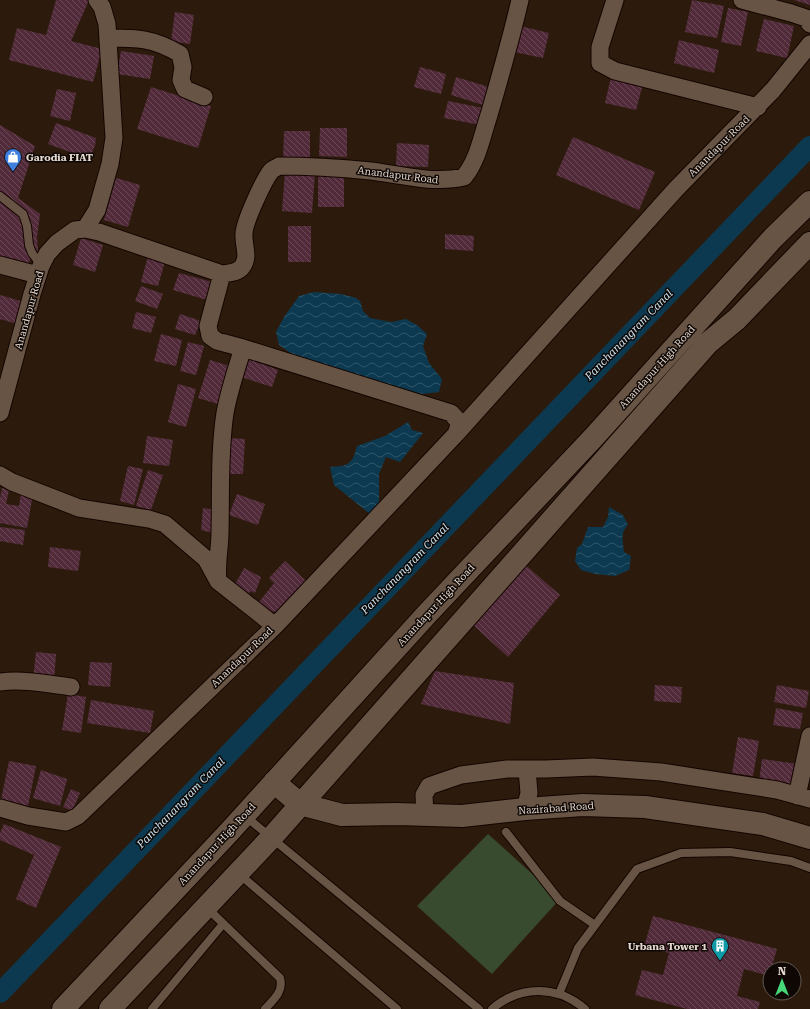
<svg xmlns="http://www.w3.org/2000/svg" width="810" height="1009" font-family="'Roboto Serif',serif">
<style>
.green{fill:#394b2e}
.water{fill:url(#water-waves)}
.lines{fill:none;stroke-linecap:round;stroke-linejoin:round}
.canal{stroke:#0c3950;stroke-width:20}
.building{fill:url(#building-back-hatch)}
.lane-casing{stroke:#130500;stroke-width:10}
.street-casing{stroke:#130500;stroke-width:19}
.secondary-casing{stroke:#130500;stroke-width:24}
.lane{stroke:#685444;stroke-width:8}
.street{stroke:#685444;stroke-width:17}
.secondary{stroke:#685444;stroke-width:22}
.labels{text-anchor:middle;dominant-baseline:central;stroke-width:3;stroke-linejoin:round;paint-order:stroke}
.street-label{font-size:10px;fill:#e3d7ce;stroke:#0e0703}
.poi-label{font-size:10px;font-weight:bold;fill:#e3d7ce;stroke:#0e0703;text-anchor:start}
.water-label{font-size:11px;font-style:italic;fill:#c9e4f5;stroke:#0e0703}
</style>
<defs>
<pattern id="water-waves" width="16" height="10" patternUnits="userSpaceOnUse"><rect width="16" height="10" fill="#0c3950"/><path d="M0 5q4-4 8 0t8 0" fill="none" stroke="#2f5568"/></pattern>
<pattern id="building-back-hatch" width="6" height="6" patternUnits="userSpaceOnUse"><rect width="6" height="6" fill="#522b3b"/><path d="M-1 5l2 2M0 0l6 6M5-1l2 2" fill="none" stroke="#6b4956"/></pattern>
</defs>
<rect width="100%" height="100%" fill="#2c1b0c"/>
<path class="green" d="M 488,834 L 560,899 L 492,974 L 417,906 Z"/>
<path class="water" d="M 314,292 L 341,294 L 356,298 L 360,301 L 363,311 L 370,318 L 391,322 L 406,319 L 417,325 L 427,334 L 423,346 L 429,363 L 442,379 L 439,392 L 422,394 L 400,389 L 298,358 L 279,345 L 276,332 L 284,317 L 299,296 Z
M 408,422 L 412,430 L 423,433 L 400,462 L 386,457 L 379,474 L 379,503 L 370,514 L 334,485 L 330,467 C 348,466 352,465 357,446 L 385,436 Z
M 609,507 L 623,515 L 628,525 C 620,532 623,542 624,552 L 631,556 L 629,570 L 615,576 L 596,574 L 581,570 L 575,561 L 577,548 L 582,544 L 588,527 L 603,527 L 608,517 Z"/>
<g class="lines">
<path class="canal" d="M 0,993 L 810,146"/>
</g>
<path class="building" d="M 56,0 L 89,0 L 71,41 L 102,49 L 93,82 L 9,60 L 17,28 L 46,35 Z
M 692,0 L 724,6 L 717,38 L 685,32 Z
M 794,0 L 810,0 L 810,5 Z
M 728,8 L 748,12 L 741,46 L 721,42 Z
M 175,12 L 194,15 L 190,44 L 171,41 Z
M 764,19 L 794,26 L 787,58 L 756,51 Z
M 520,26 L 549,33 L 543,58 L 514,52 Z
M 679,40 L 719,50 L 714,73 L 674,63 Z
M 121,51 L 154,56 L 150,79 L 117,74 Z
M 420,67 L 446,74 L 441,94 L 414,87 Z
M 456,77 L 489,87 L 483,105 L 451,95 Z
M 611,77 L 643,84 L 636,110 L 605,103 Z
M 151,87 L 211,106 L 198,148 L 137,129 Z
M 57,89 L 76,93 L 70,121 L 50,116 Z
M 448,101 L 483,108 L 480,125 L 444,118 Z
M 56,123 L 96,138 L 95,146 L 89,159 L 48,144 Z
M 0,125 L 35,146 L 18,198 L 40,214 L 37,237 L 38,251 L 30,260 L 26,268 L 0,261 Z
M 320,128 L 347,128 L 347,157 L 319,156 Z
M 284,131 L 310,131 L 310,164 L 283,164 Z
M 573,137 L 655,172 L 639,210 L 556,175 Z
M 397,143 L 429,145 L 428,167 L 396,166 Z
M 285,172 L 315,173 L 312,213 L 282,211 Z
M 318,173 L 344,173 L 344,207 L 318,207 Z
M 116,178 L 140,185 L 128,227 L 104,220 Z
M 288,226 L 311,226 L 311,262 L 288,262 Z
M 445,234 L 474,236 L 473,251 L 445,249 Z
M 81,238 L 103,245 L 95,272 L 73,265 Z
M 148,256 L 165,261 L 158,286 L 141,282 Z
M 179,273 L 212,282 L 207,300 L 173,290 Z
M 141,286 L 163,294 L 157,309 L 135,301 Z
M 0,295 L 24,302 L 17,324 L 0,319 Z
M 136,312 L 156,317 L 151,333 L 132,328 Z
M 180,314 L 201,321 L 195,335 L 175,329 Z
M 161,334 L 182,340 L 176,366 L 154,361 Z
M 188,342 L 204,346 L 196,375 L 180,371 Z
M 248,358 L 278,370 L 272,387 L 241,377 Z
M 210,360 L 233,367 L 221,405 L 198,398 Z
M 178,384 L 196,389 L 186,427 L 168,422 Z
M 147,436 L 173,440 L 169,466 L 143,463 Z
M 226,438 L 245,439 L 243,474 L 224,474 Z
M 128,466 L 143,469 L 134,505 L 120,501 Z
M 148,470 L 163,475 L 151,510 L 136,506 Z
M 2,488 L 9,490 L 6,504 L 19,506 L 21,492 L 33,494 L 27,528 L 0,523 L 0,498 Z
M 237,494 L 265,504 L 258,525 L 229,515 Z
M 203,508 L 215,510 L 213,533 L 201,530 Z
M 0,527 L 25,530 L 23,545 L 0,541 Z
M 50,547 L 81,551 L 78,571 L 48,567 Z
M 285,561 L 308,583 L 279,611 L 268,612 L 259,602 L 274,583 L 269,578 Z
M 521,561 L 560,595 L 508,657 L 471,623 Z
M 244,568 L 261,577 L 255,593 L 250,591 L 248,597 L 234,586 Z
M 36,652 L 56,654 L 54,681 L 33,679 Z
M 90,662 L 112,663 L 110,687 L 88,685 Z
M 435,671 L 514,683 L 510,724 L 421,704 Z
M 655,685 L 682,687 L 681,703 L 654,701 Z
M 777,685 L 809,691 L 806,708 L 774,702 Z
M 68,694 L 86,697 L 81,733 L 62,730 Z
M 91,700 L 154,711 L 150,733 L 87,723 Z
M 776,708 L 803,713 L 800,729 L 773,725 Z
M 738,737 L 759,741 L 753,776 L 732,773 Z
M 762,759 L 798,764 L 794,787 L 759,782 Z
M 9,761 L 36,766 L 28,806 L 1,800 Z
M 41,770 L 67,779 L 60,806 L 33,798 Z
M 71,789 L 80,793 L 72,811 L 63,807 Z
M 4,824 L 61,847 L 36,908 L 16,899 L 34,855 L 0,840 L 0,833 Z
M 653,916 L 777,949 L 771,969 L 770,969 L 769,976 L 744,969 L 737,996 L 760,1002 L 758,1009 L 687,1009 L 635,995 L 642,970 L 663,975 L 669,953 L 644,947 Z"/>
<g class="lines">
<g class="lane-casing">
<path id="lane" d="M 0,196 L 23,214 L 27,226 L 29,245 L 32,253 L 41,265
M 245,816 L 479,1009
M 506,832 L 560,901 L 595,925
M 238,873 L 397,1009
M 206,907 L 280,978 C 284,992 273,1000 265,1009
M 559,994 L 578,948 L 637,869 L 681,853 L 730,852 L 791,861 L 810,868
M 152,1009 L 223,924
M 492,1009 C 520,985 557,985 585,1009"/>
</g>
<g class="street-casing">
<path id="street" d="M 615,0 L 600,47 L 600,63 L 615,71 L 758,107
M 742,0 L 791,13 L 806,18 L 810,24
M 108,38 C 137,38 153,38 180,54 L 183,67 L 181,80 L 185,89 L 204,97
M 85,229 L 97,210 L 110,164 L 114,138 L 107,24 L 102,7 L 97,0
M 0,265 L 38,275
M 0,413 L 32,294 L 41,266 L 47,254 L 57,243 L 75,230 L 85,229 L 99,232 L 222,274 C 229,273 237,273 242,267 C 250,257 243,245 244,234 C 244,222 264,180 271,171 C 273,169 276,168 279,166 C 310,166 340,168 371,171 C 401,175 434,184 464,177 C 478,160 482,136 489,115 C 500,77 511,39 520,0
M 456,434 L 676,189 L 773,90 L 810,44
M 0,475 L 12,482 L 79,508 L 149,519 L 165,524 L 206,559 L 218,581 L 275,626
M 218,581 C 216,565 220,548 220,532 C 221,493 219,452 225,413 C 229,391 236,370 243,348
M 0,682 C 24,679 48,684 71,687
M 797,796 L 810,736
M 0,808 L 28,816 L 66,822 L 78,816 L 275,626 L 456,434 L 460,423 L 451,413 L 243,348 L 217,341 L 210,336 L 208,326 L 222,274
M 525,809 L 529,793 L 527,769
M 425,815 L 424,795 L 429,786 L 461,775 L 507,769 L 546,769 L 593,767 L 661,772 L 777,790 L 810,799"/>
</g>
<g class="secondary-casing">
<path id="secondary" d="M 274,782 L 300,804 L 342,815 L 397,814 L 462,816 L 525,809 L 583,805 L 645,807 L 763,824 L 810,838
M 63,1009 L 231,830 L 427,614 L 593,438 L 773,238 L 810,202
M 110,1009 L 272,837 L 708,343 L 737,319 L 810,243"/>
</g>
<use href="#lane" class="lane"/>
<use href="#street" class="street"/>
<use href="#secondary" class="secondary"/>
</g>
<defs>
<g id="shop-pin" transform="scale(0.9)"><path d="M0 17L-7.5 6A9.5 9.5 0 1 1 7.5 6Z" fill="#3f7fe0" stroke="#0e0703"/><path d="M-5-2.5h2.3a2.7 3.5 0 0 1 5.4 0H5L5.5 6h-11ZM-1.5-2.5h3a1.5 2.3 0 0 0-3 0Z" fill="#fff"/></g>
<g id="building-pin" transform="scale(0.9)"><path d="M0 17L-7.5 6A9.5 9.5 0 1 1 7.5 6Z" fill="#0f9aa8" stroke="#0e0703"/><path d="M-4-6H4V6H1V3H-1V6H-4ZM-2.5-4.3h1.7v1.8h-1.7ZM.8-4.3h1.7v1.8H.8ZM-2.5-1h1.7V.8h-1.7ZM.8-1h1.7V.8H.8Z" fill="#fff"/></g>
</defs>
<g fill-rule="evenodd">
<use href="#shop-pin" x="13" y="157"/>
<use href="#building-pin" x="720" y="946"/>
</g>
<g class="labels">
<g class="street-label">
<text transform="translate(719 146) rotate(-45)">Anandapur Road</text>
<text transform="translate(398 175) rotate(7)">Anandapur Road</text>
<text transform="translate(29 310) rotate(-74)">Anandapur Road</text>
<text transform="translate(657 367) rotate(-48)">Anandapur High Road</text>
<text transform="translate(436 605) rotate(-47)">Anandapur High Road</text>
<text transform="translate(242 657) rotate(-44)">Anandapur Road</text>
<text transform="translate(556 808) rotate(-4)">Nazirabad Road</text>
<text transform="translate(217 844) rotate(-47)">Anandapur High Road</text>
</g>
<g class="poi-label">
<text x="26" y="157">Garodia FIAT</text>
<text x="707" y="946" text-anchor="end">Urbana Tower 1</text>
</g>
<g class="water-label">
<text transform="translate(629 335) rotate(-46)">Panchanangram Canal</text>
<text transform="translate(405 569) rotate(-46)">Panchanangram Canal</text>
<text transform="translate(181 803) rotate(-46)">Panchanangram Canal</text>
</g>
</g>
<g transform="translate(782 981)"><circle r="19" fill="#0e0703" stroke="#635a54"/>
<path d="M0-3L7 15L0 10L-7 15Z" fill="#47d779"/>
<text y="-6" font-size="11" font-weight="bold" text-anchor="middle" fill="#e3d7ce">N</text>
</g>
</svg>
